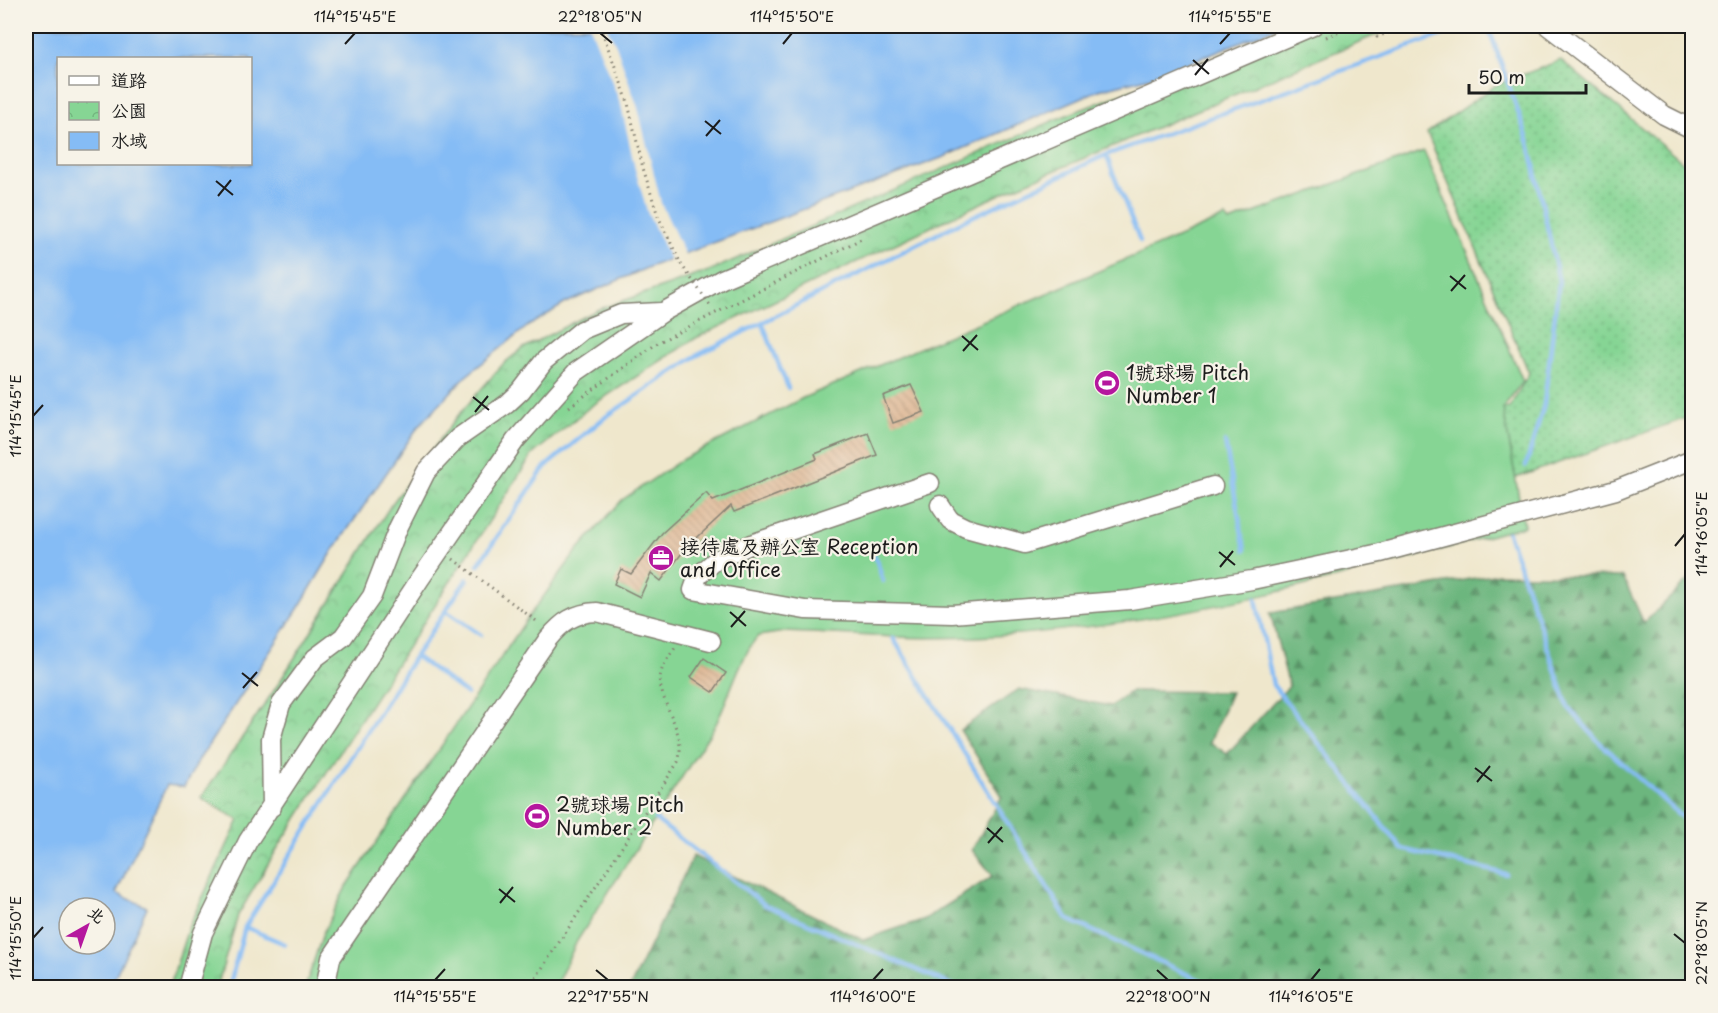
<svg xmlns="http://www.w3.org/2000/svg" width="1718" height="1013" font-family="'Playpen Sans','LXGW WenKai TC',sans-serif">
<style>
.grass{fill:url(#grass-dots);stroke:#517858;stroke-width:1.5}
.forest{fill:url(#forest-firs);stroke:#44694d;stroke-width:1.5}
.park{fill:url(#park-crowns);stroke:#517858;stroke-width:1.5}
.garden{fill:#86d594;stroke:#517858;stroke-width:1.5}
.water{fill:#85bcf5;stroke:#506c88;stroke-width:1.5;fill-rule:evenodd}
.pier{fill:#efe7cc}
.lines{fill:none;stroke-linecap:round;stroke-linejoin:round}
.stream{stroke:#85bcf5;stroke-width:4.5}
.building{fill:url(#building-back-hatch)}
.minor-casing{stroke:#868274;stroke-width:21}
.path{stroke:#868274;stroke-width:3;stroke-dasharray:1.5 4.5;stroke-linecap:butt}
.minor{stroke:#fff;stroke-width:18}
.path-bridge{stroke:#868274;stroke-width:3;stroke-dasharray:1.5 4.5;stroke-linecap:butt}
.ticks{fill:none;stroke:#1c1c1c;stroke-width:2}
.labels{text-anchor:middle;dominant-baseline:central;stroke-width:4.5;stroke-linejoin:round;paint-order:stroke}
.poi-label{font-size:20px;fill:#1c1c1c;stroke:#f7f3e8;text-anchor:start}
.neatline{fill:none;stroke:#1c1c1c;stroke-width:2}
.ticks-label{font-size:15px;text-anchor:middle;fill:#1c1c1c}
</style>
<defs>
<pattern id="grass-dots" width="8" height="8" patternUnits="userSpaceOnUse" patternTransform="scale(1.5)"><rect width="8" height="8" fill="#86d594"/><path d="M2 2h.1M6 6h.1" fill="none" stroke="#73b67f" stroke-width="1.8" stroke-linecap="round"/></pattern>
<pattern id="forest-firs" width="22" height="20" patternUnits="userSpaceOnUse" patternTransform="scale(1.5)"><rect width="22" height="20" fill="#6cb67e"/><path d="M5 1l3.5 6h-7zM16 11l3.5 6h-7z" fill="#589366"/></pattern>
<pattern id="park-crowns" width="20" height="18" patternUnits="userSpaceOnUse" patternTransform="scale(1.5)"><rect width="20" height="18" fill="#86d594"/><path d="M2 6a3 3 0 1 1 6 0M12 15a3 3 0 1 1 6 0" fill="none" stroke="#73b67f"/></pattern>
<pattern id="building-back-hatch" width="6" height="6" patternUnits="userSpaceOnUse" patternTransform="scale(1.5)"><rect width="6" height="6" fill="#deb794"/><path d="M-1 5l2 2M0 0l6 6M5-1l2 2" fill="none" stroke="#be9d7f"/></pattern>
</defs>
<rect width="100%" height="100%" fill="#f7f3e8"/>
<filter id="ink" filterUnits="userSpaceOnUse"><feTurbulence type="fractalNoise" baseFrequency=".0167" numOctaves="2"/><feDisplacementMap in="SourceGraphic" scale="12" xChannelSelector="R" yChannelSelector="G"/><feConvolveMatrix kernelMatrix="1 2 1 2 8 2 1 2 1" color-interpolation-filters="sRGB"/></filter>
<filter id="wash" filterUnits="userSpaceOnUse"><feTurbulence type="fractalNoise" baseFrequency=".008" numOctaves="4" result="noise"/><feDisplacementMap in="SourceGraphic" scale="24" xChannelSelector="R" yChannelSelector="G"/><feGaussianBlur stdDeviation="1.35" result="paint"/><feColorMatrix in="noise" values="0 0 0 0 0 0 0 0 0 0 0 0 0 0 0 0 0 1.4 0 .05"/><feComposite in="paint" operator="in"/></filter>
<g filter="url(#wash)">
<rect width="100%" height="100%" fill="#efe7cc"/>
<path class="grass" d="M 1561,60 L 1692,170 L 1692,416 L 1402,518 L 1453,411 L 1509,408 L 1529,373 L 1427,133 L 1496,85 Z"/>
<path class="forest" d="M 1499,574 L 1623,577 L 1644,623 L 1692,576 L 1692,987 L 630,987 L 693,856 L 863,940 L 925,919 L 993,876 L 972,850 L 1002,796 L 960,730 L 1019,689 L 1111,706 L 1131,691 L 1231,692 L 1210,742 L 1227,754 L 1289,686 L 1270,613 Z"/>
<path class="park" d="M 1296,26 L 1397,26 L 1011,189 L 696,338 L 591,406 L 532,455 L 277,849 L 238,915 L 217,987 L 169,988 L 188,928 L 239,820 L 201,798 L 275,689 L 391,505 L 457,417 L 503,364 L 522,349 L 597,310 L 709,271 L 1062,117 Z"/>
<path class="garden" d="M 1424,151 L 1523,381 L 1503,408 L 1524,526 C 1344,578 1163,628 975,637 C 912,640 848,634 785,632 L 758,636 C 740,657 729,697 716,724 L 577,941 L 555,987 L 305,988 L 323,933 L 345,889 L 529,616 L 577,551 L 622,500 L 683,459 L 803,398 L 1225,217 L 1229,222 Z"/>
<path class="water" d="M 26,26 L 1280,26 L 1155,76 L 1099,90 L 944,157 L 649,267 L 566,303 L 528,326 L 465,377 L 418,427 L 333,551 L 298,609 L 200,758 L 184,787 L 167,785 L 116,893 L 147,907 L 110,988 L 26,987 ZM 58,58 L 250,58 L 250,164 L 58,164 ZM 69,908 L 105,908 L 105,944 L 69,944 Z"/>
<path class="pier" d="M 590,26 L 606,26 L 616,45 L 638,108 L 661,203 L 686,257 L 671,262 L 648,214 L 635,169 L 621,105 Z"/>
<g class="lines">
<path class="stream" d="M 1488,26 L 1529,143 L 1559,281 L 1544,404 L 1526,466
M 1106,155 L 1140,241
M 762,322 L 788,388
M 1225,442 L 1245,550
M 1508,533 L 1568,707 L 1600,743 L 1692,826
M 866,544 L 876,558 L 883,581
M 478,565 L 545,467 L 604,418 L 696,356 L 965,220 L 1106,155 L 1467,26
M 1256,599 L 1273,685 L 1402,849 L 1506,874
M 446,611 L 481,635
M 893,638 L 1067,919 L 1217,988
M 415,656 L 467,694
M 655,819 L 765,905 L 959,988
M 245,927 L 285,944
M 229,988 L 245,927 L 415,656 L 467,579"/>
</g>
<g id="blocks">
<path class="building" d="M 911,385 L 924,412 L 893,423 L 883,396 Z
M 868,433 L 877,455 L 734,512 L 731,506 L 685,549 L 661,581 L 651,573 L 640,597 L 614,584 L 621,569 L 631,574 L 662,533 L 706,493 L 713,501 L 817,459 L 815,454 Z
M 704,658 L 726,673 L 713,692 L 691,677 Z"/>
</g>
</g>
<g filter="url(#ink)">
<use href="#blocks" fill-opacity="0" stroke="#868274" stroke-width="1.5"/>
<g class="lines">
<g class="minor-casing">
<path id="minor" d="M 1548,26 L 1664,115 L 1692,129
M 930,483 L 754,543 L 716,560 L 698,576 L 693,590 L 805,610 L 952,614 L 1130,600 L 1252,580 L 1380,553 L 1616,490 L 1692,460
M 940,505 L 950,520 L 966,528 L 1025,544 L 1213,486
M 272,807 L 271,739 L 281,704 L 315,658 L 343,637 L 372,596 L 398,528 L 426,472 L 458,438 L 507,404 L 521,391 L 544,361 L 582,330 L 621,314 L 661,312
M 188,988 L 203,933 L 248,841 L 420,579 L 515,441 L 576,372 L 663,312 L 722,279 L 1313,26
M 325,988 L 331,958 L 548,639 C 562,622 574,613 597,612 L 711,641"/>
</g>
<path class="path" d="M 572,26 L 585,26
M 1371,26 L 1377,37 L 1405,26
M 1326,37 L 1352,26
M 569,407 L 659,342 L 861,239
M 453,559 L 539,623
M 529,988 L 678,762 C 687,734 663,709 660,682 C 659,669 668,658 675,648"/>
<use href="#minor" class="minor"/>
<path class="path-bridge" d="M 600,26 L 627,99 L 643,168 L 658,216 L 681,264 L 710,305"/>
</g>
</g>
<path class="ticks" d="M 600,33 L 612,43M 345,44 L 355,33M 783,44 L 792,33M 1220,44 L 1230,33M 1193,60 L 1209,74M 1195,75 L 1208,59M 705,121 L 721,134M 706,136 L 720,120M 216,181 L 233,195M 218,196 L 231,180M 1450,276 L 1466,289M 1451,291 L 1465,275M 962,336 L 978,350M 963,351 L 977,335M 473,397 L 489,410M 475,412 L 488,396M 33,416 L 43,405M 1675,546 L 1685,534M 1219,552 L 1235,565M 1220,567 L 1233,551M 730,612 L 746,626M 731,627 L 745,611M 242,673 L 258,686M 243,688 L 257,672M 1475,768 L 1492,781M 1477,782 L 1490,766M 987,828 L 1003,842M 988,843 L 1002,827M 499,889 L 515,902M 500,903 L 513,887M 1674,934 L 1685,943M 33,938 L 43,927M 596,970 L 608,980M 1157,970 L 1168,980M 435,980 L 445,969M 873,980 L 883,969M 1311,980 L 1320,969"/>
<defs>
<g id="stadium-disc" transform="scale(1.35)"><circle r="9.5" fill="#b5179e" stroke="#f7f3e8"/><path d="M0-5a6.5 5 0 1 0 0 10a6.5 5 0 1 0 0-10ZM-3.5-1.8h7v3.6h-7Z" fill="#fff"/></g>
<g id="office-disc" transform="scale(1.35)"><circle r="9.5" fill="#b5179e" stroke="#f7f3e8"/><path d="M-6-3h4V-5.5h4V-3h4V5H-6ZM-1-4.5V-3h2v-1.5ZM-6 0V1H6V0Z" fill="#fff"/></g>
</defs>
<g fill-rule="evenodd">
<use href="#stadium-disc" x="1107" y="383"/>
<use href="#office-disc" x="661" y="558"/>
<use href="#stadium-disc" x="537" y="816"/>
</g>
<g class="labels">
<g class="poi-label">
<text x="1126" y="372">1號球場 Pitch<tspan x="1126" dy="23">Number 1</tspan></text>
<text x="680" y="546">接待處及辦公室 Reception<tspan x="680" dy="23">and Office</tspan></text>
<text x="556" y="804">2號球場 Pitch<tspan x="556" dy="23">Number 2</tspan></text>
</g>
</g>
<rect width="1718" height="1013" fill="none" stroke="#f7f3e8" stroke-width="66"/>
<rect x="57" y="57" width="195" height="108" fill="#f7f3e8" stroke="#9f9d96" stroke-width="1.5"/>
<rect x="69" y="76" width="30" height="9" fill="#ffffff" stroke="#9f9d96" stroke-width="1.5"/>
<text x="111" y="87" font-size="18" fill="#1c1c1c">道路</text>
<rect x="69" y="102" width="30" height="18" fill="url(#park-crowns)" stroke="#9f9d96" stroke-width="1.5"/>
<text x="111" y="117" font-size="18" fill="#1c1c1c">公園</text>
<rect x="69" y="132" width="30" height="18" fill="#85bcf5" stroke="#9f9d96" stroke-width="1.5"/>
<text x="111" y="147" font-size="18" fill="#1c1c1c">水域</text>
<g transform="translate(87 926) rotate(40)"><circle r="28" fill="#f7f3e8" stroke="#9f9d96" stroke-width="1.5"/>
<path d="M0-4.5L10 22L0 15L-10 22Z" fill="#b5179e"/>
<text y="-9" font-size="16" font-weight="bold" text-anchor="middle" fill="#1c1c1c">北</text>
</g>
<path d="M1469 84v9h117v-9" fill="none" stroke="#1c1c1c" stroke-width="3"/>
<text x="1478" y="84" font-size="18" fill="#1c1c1c" stroke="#f7f3e8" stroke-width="4.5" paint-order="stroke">50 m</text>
<rect x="33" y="33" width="1652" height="947" class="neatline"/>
<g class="ticks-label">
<text x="355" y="22">114°15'45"E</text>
<text x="600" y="22">22°18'05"N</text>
<text x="792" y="22">114°15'50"E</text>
<text x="1230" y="22">114°15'55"E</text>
<text transform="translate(16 416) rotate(-90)" y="5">114°15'45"E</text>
<text transform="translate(1702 534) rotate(-90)" y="5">114°16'05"E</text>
<text transform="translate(16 938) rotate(-90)" y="5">114°15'50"E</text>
<text transform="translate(1702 943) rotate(-90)" y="5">22°18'05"N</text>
<text x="435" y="1002">114°15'55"E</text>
<text x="608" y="1002">22°17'55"N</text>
<text x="873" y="1002">114°16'00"E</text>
<text x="1168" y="1002">22°18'00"N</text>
<text x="1311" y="1002">114°16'05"E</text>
</g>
</svg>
